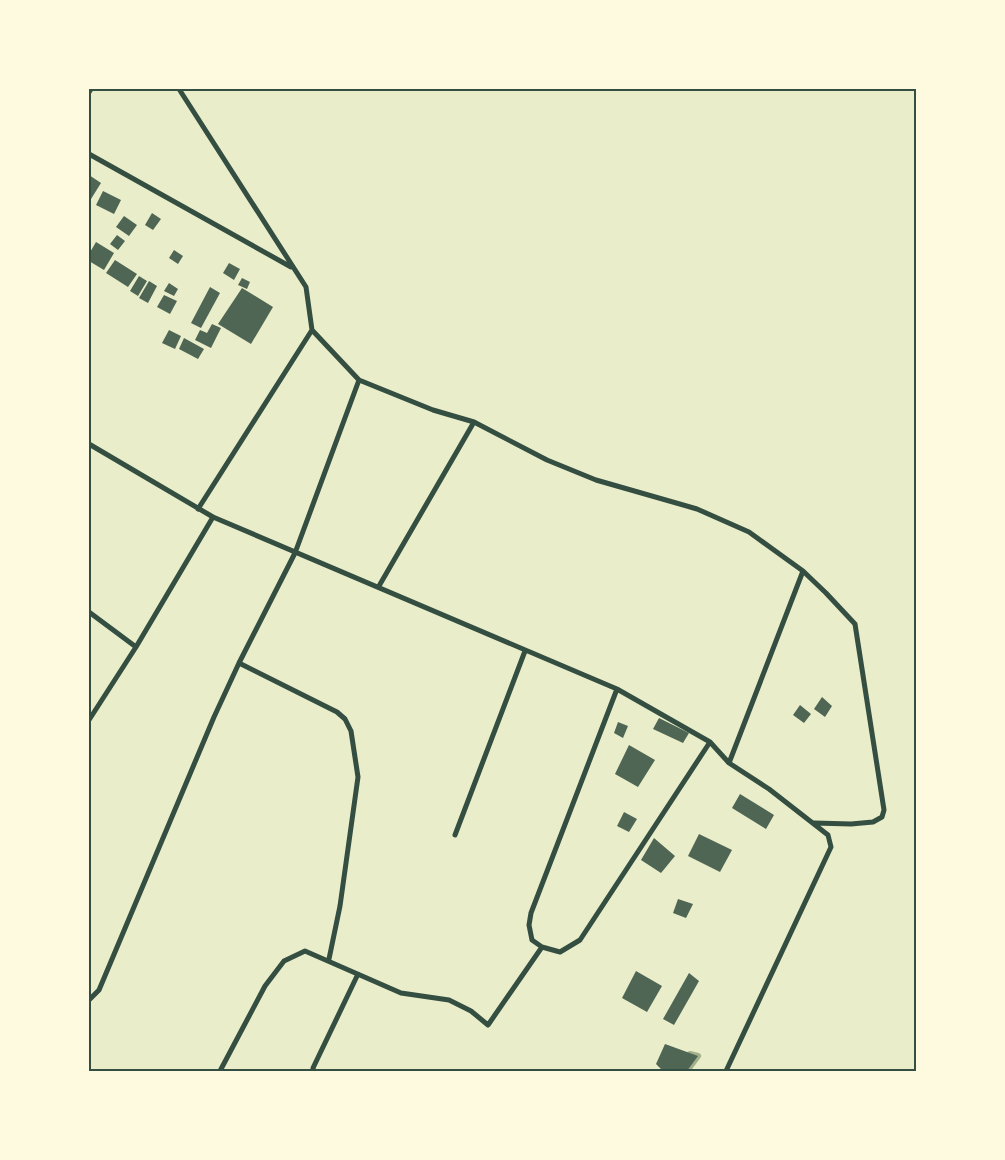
<svg xmlns="http://www.w3.org/2000/svg" width="1005" height="1160" font-family="Commissioner,sans-serif">
<style>
.lines{fill:none;stroke-linecap:round;stroke-linejoin:round}
.stream{stroke:#a3b18a;stroke-width:6}
.building{fill:#4f6655}
.minor{stroke:#344e41;stroke-width:5}
.neatline{fill:none;stroke:#344e41;stroke-width:2}
</style>
<rect width="100%" height="100%" fill="#e9edc9"/>
<g class="lines">
<path class="stream" d="M 687,1071 L 698,1056 L 690,1054"/>
</g>
<path class="building" d="M 89,175 L 101,183 L 91,199 L 89,197 Z
M 103,191 L 121,200 L 114,214 L 96,205 Z
M 152,213 L 161,219 L 153,230 L 145,225 Z
M 124,216 L 137,225 L 129,236 L 116,227 Z
M 117,235 L 125,241 L 118,250 L 110,244 Z
M 96,242 L 114,253 L 104,270 L 89,261 L 89,254 Z
M 174,250 L 183,256 L 178,264 L 169,258 Z
M 115,260 L 137,274 L 128,287 L 106,273 Z
M 229,263 L 240,269 L 234,280 L 223,273 Z
M 139,276 L 147,281 L 138,296 L 130,291 Z
M 242,278 L 250,282 L 247,289 L 238,285 Z
M 149,281 L 157,286 L 148,303 L 139,298 Z
M 169,283 L 178,289 L 174,296 L 164,291 Z
M 210,287 L 220,293 L 201,328 L 191,323 Z
M 242,288 L 273,307 L 251,344 L 218,324 Z
M 164,295 L 177,301 L 170,314 L 157,307 Z
M 212,324 L 221,328 L 211,348 L 195,340 L 200,330 L 207,333 Z
M 169,330 L 181,336 L 175,349 L 162,343 Z
M 184,338 L 204,349 L 198,359 L 179,349 Z
M 822,697 L 832,706 L 825,717 L 814,709 Z
M 800,705 L 811,714 L 804,723 L 793,715 Z
M 659,718 L 689,733 L 683,743 L 653,729 Z
M 618,722 L 628,726 L 623,738 L 614,733 Z
M 629,745 L 655,760 L 638,787 L 615,774 Z
M 740,794 L 774,815 L 766,829 L 732,808 Z
M 624,812 L 637,819 L 629,832 L 617,826 Z
M 699,834 L 732,850 L 720,872 L 688,856 Z
M 654,838 L 675,856 L 661,873 L 641,860 Z
M 678,899 L 693,904 L 686,918 L 673,913 Z
M 636,971 L 662,986 L 647,1012 L 622,998 Z
M 689,973 L 699,981 L 674,1025 L 663,1019 Z
M 665,1044 L 698,1056 L 687,1071 L 663,1071 L 656,1064 Z"/>
<g class="lines">
<path class="minor" d="M 179,89 L 306,287 L 312,330 L 359,380 L 433,410 L 474,422 L 547,460 L 596,480 L 697,509 L 749,532 L 803,571 L 826,593 L 855,624 L 884,810 L 882,817 L 873,822 L 851,824 L 814,823
M 89,92 L 91,89
M 89,154 L 291,267
M 89,444 L 213,517 L 617,689 L 710,742 L 729,763 L 769,789 L 828,835 L 831,847 L 726,1071
M 198,509 L 312,330
M 379,586 L 474,422
M 89,612 L 136,647
M 239,663 L 337,712 L 345,719 L 351,731 L 358,777 L 340,906 L 329,959
M 617,689 L 531,913 L 529,925 L 532,940 L 542,947 L 560,952 L 580,940 L 710,742
M 89,720 L 136,647 L 213,517
M 729,763 L 803,571
M 455,835 L 525,651
M 89,1000 L 99,990 L 214,717 L 239,663 L 295,553 L 359,380
M 220,1071 L 265,986 L 284,961 L 305,951 L 401,993 L 449,1000 L 471,1011 L 488,1025 L 542,947
M 314,1071 L 313,1068 L 358,974"/>
</g>
<rect width="1005" height="1160" fill="none" stroke="#fefae0" stroke-width="180"/>
<rect x="90" y="90" width="825" height="980" class="neatline"/>
</svg>
